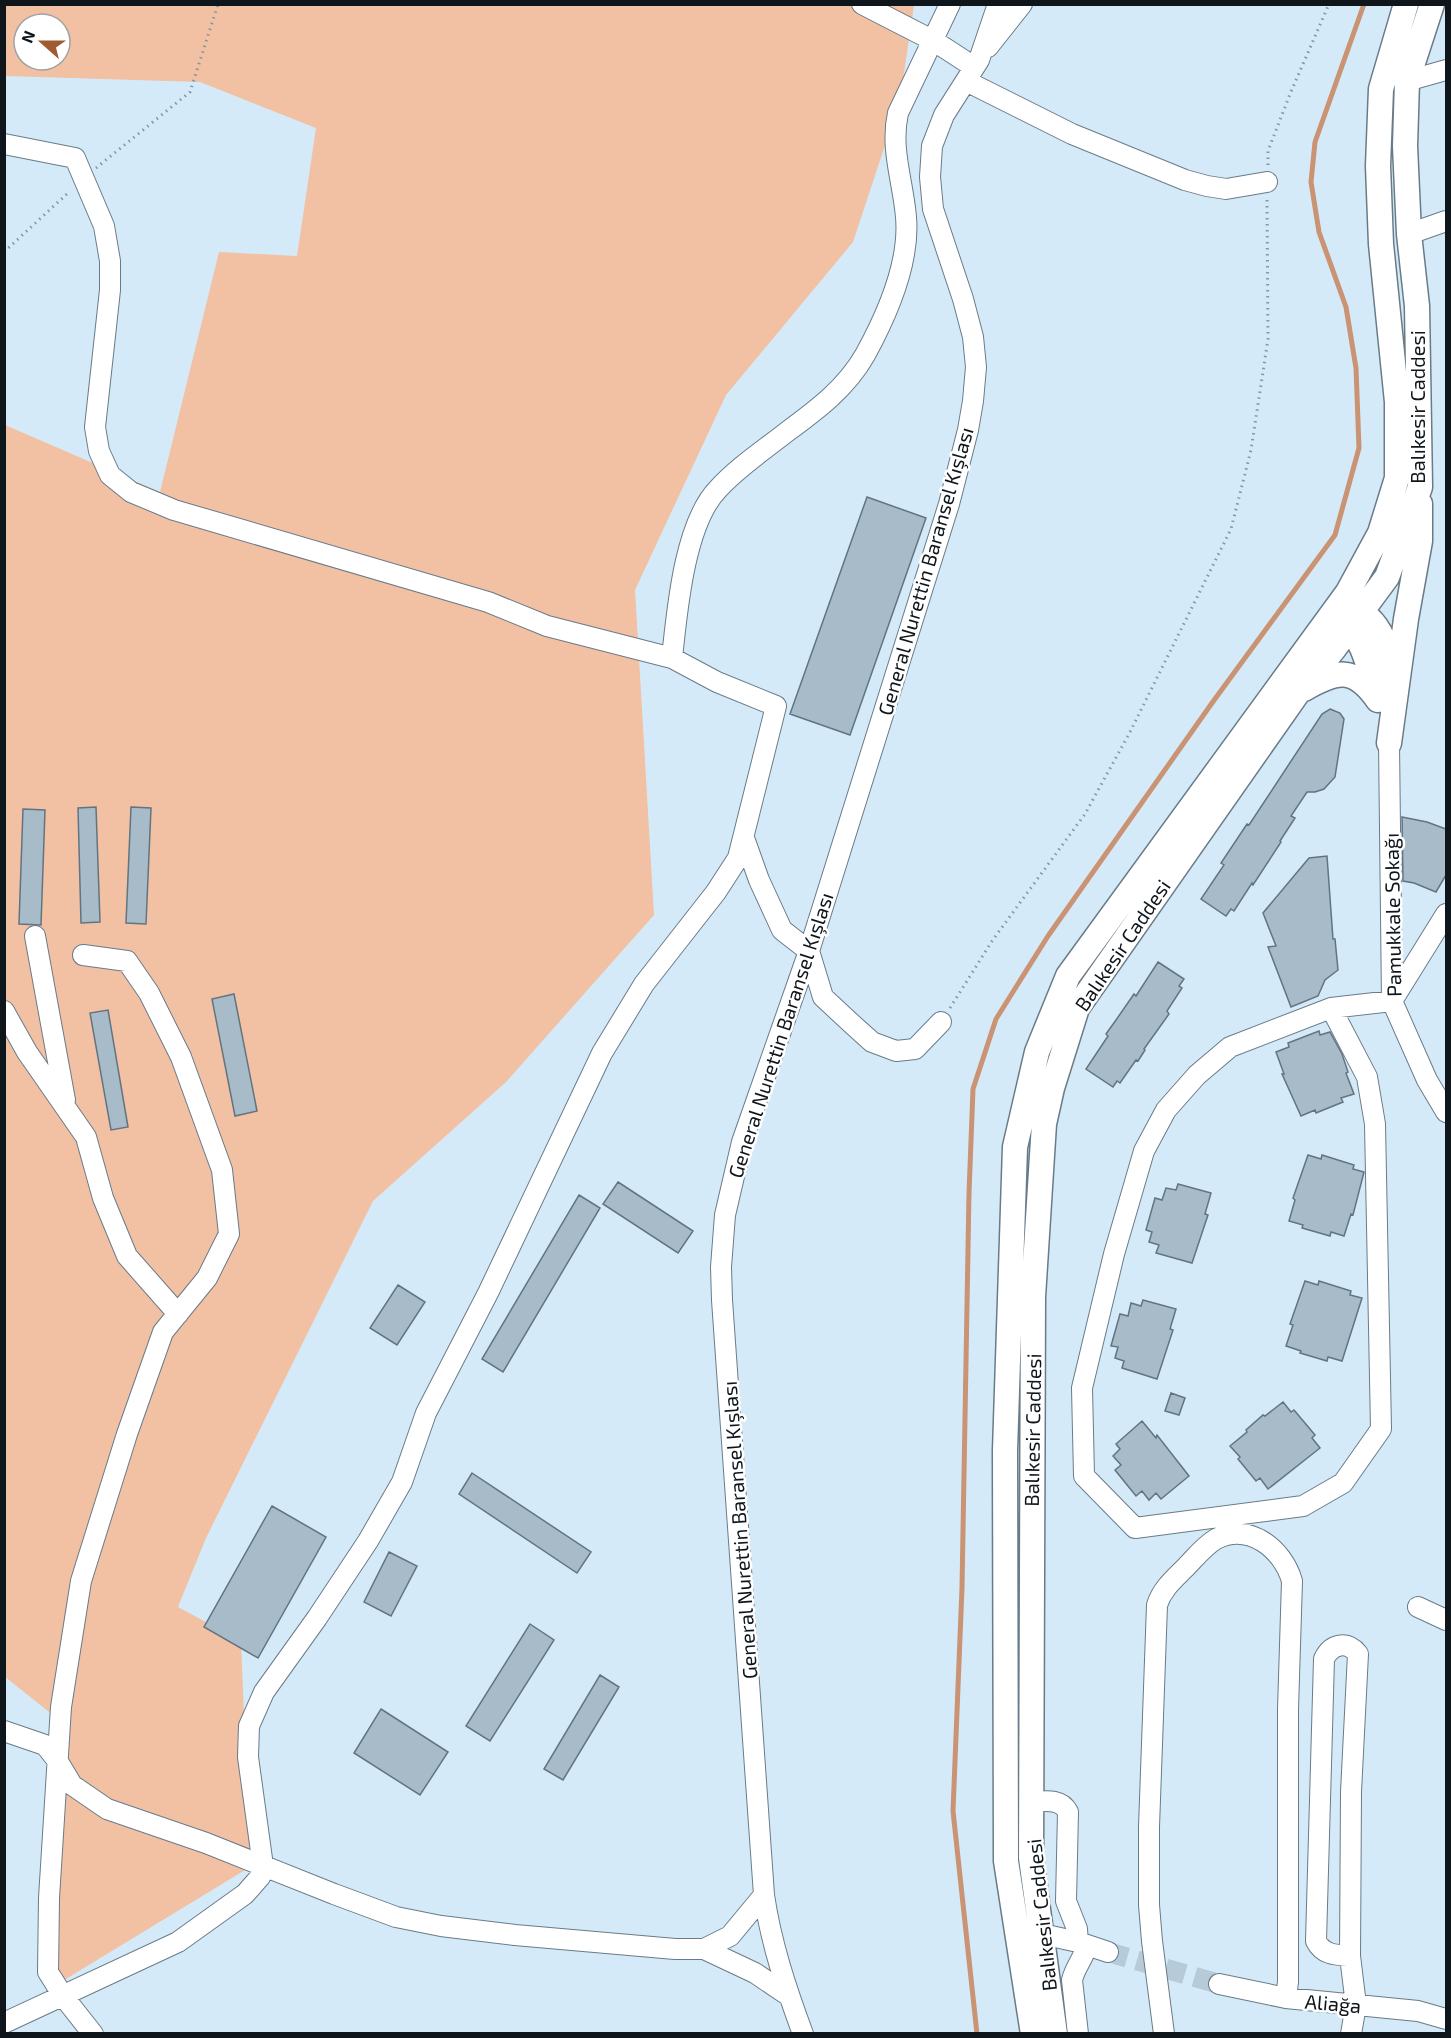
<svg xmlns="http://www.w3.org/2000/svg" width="1451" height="2038" font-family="'Exo 2',sans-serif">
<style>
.green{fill:#f2c0a3;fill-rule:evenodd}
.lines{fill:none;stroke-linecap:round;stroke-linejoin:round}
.stream{stroke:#c99374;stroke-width:5}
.building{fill:#a7bbc8;stroke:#627480;stroke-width:1.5}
.minor-tunnel{stroke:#b7cad7;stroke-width:20;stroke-dasharray:20 10;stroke-linecap:butt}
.minor-casing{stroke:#697b88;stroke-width:22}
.major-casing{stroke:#697b88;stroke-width:27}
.path{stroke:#8796a1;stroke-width:3;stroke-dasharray:1.5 4.5;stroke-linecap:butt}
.minor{stroke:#fff;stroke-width:20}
.major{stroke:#fff;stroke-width:24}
.labels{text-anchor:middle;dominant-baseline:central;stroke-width:5;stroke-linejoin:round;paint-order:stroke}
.street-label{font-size:20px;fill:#0f161b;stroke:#fff}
</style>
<rect width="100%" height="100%" fill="#d5eaf8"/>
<path class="green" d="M 5,5 L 914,5 L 900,100 L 853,242 L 726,395 L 635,590 L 654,915 L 506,1082 L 373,1201 L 206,1538 L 178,1607 L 241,1641 L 250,1867 L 51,1988 L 59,1720 L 4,1676 L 5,425 L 160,492 L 219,252 L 297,256 L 316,128 L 200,82 L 5,76 ZM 24,24 L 60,24 L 60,60 L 24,60 Z"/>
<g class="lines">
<path class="stream" d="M 977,2034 L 953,1811 L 962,1588 L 969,1193 L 973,1089 L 996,1019 L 1048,936 L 1212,703 L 1335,535 L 1359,448 L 1356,368 L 1346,307 L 1319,232 L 1311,182 L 1315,142 L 1364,4"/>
</g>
<path class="building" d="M 867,497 L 926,518 L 850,735 L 790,714 Z
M 1330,709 L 1340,713 L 1344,719 L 1335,777 L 1324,789 L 1315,792 L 1307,792 L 1291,816 L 1295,818 L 1280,841 L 1281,842 L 1253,885 L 1252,883 L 1234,911 L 1231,909 L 1226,916 L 1201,899 L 1224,865 L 1221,863 L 1247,824 L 1249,825 L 1322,714 Z
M 96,807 L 100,922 L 81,923 L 78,808 Z
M 131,807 L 151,808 L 146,924 L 126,923 Z
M 23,809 L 45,810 L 41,925 L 19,924 Z
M 1402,817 L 1427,822 L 1446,829 L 1446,875 L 1436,892 L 1414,883 L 1403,881 Z
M 1327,856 L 1333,939 L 1335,939 L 1338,970 L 1325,980 L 1318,996 L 1291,1007 L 1268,947 L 1276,946 L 1263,913 L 1309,858 Z
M 1158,962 L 1184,979 L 1179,986 L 1182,988 L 1167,1011 L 1169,1014 L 1144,1049 L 1145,1050 L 1138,1061 L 1136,1060 L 1120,1083 L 1117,1081 L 1113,1087 L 1086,1069 L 1108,1036 L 1106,1034 L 1116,1020 L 1134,994 L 1136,996 Z
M 234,994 L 257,1111 L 235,1116 L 212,999 Z
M 108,1010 L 128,1127 L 111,1130 L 90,1013 Z
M 1319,1031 L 1320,1035 L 1330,1032 L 1342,1054 L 1348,1072 L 1346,1073 L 1354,1094 L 1341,1098 L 1343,1102 L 1316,1113 L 1315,1110 L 1301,1116 L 1282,1074 L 1284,1074 L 1276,1052 L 1289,1047 L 1288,1043 Z
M 1308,1155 L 1321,1159 L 1322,1155 L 1354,1165 L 1353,1169 L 1364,1172 L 1353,1215 L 1351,1214 L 1344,1236 L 1331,1232 L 1330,1236 L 1302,1228 L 1303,1225 L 1289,1221 L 1295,1200 L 1293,1198 Z
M 618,1182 L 693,1231 L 678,1253 L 603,1204 Z
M 1178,1184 L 1211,1193 L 1205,1214 L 1208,1215 L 1192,1263 L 1156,1253 L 1159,1245 L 1149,1242 L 1152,1232 L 1146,1230 L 1155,1198 L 1162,1200 L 1166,1188 L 1176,1190 Z
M 579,1195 L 600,1208 L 503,1372 L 482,1359 Z
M 1305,1281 L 1318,1285 L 1319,1281 L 1351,1291 L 1350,1295 L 1362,1298 L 1342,1361 L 1328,1357 L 1327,1361 L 1300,1353 L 1301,1351 L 1286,1346 L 1293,1325 L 1290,1324 Z
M 398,1285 L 425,1302 L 397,1345 L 370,1328 Z
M 1143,1300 L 1176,1309 L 1170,1329 L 1173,1330 L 1157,1379 L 1122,1368 L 1124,1361 L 1115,1358 L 1118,1347 L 1111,1346 L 1120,1314 L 1128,1316 L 1131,1303 L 1141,1306 Z
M 1171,1393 L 1185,1398 L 1179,1415 L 1165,1411 Z
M 1283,1402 L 1291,1412 L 1294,1410 L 1315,1435 L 1312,1438 L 1320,1448 L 1268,1489 L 1260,1478 L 1256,1481 L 1238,1459 L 1240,1457 L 1230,1446 L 1247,1432 L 1246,1430 L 1263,1415 L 1265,1416 Z
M 1142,1421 L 1156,1438 L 1157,1435 L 1189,1476 L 1161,1499 L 1156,1493 L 1149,1500 L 1142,1491 L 1136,1496 L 1115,1470 L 1121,1465 L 1113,1456 L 1120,1449 L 1116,1444 Z
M 472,1473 L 591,1552 L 577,1573 L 459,1494 Z
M 272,1506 L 326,1537 L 258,1658 L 204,1627 Z
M 389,1552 L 417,1566 L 391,1616 L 364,1602 Z
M 530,1624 L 554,1640 L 490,1741 L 466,1726 Z
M 600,1675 L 619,1687 L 563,1780 L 544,1769 Z
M 381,1709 L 448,1752 L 420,1795 L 354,1753 Z"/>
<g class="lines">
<path class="minor-tunnel" d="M 1108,1952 L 1219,1984"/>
<g class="minor-casing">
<path id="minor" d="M 862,4 L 934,41 L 974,67
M 988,47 L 1022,4
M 966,81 L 1072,134 L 1185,180 L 1207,186 L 1226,189 L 1267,182
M 1407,81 L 1446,70
M 4,144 L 75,158 L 104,226 L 110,261 L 110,290 L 95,427 L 99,451 L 110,475 L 131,492 L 174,510 L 488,602 L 547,626 L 672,658 L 717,682 L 776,706 L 738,858 L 716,892 L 644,984 L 602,1053 L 488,1293 L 426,1413 L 402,1482 L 368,1541 L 317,1618 L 264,1692 L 249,1726 L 248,1757 L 263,1866 L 260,1877 L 245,1894 L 178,1942 L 4,2023
M 1409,234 L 1446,221
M 672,658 C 677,612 684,524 718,489 C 738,467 764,450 788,431 C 818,409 846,388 865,355 C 887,315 910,262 906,217 C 903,181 890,149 898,113 L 950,4
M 1389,743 L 1392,1001 L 1427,1080 L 1446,1112
M 744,838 L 759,880 L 782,930 L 809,951 L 823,997 L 852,1024 L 872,1042 L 896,1051 L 915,1049 L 941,1022
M 35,936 L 65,1100
M 83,955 L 127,961 L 149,993 L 181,1057 L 222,1170 L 229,1234 L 207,1278 L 163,1332 L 127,1434 L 81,1581 L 61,1707 L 49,1898 L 48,1972 L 63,1996 L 93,2034
M 1331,1008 L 1367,1077 L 1375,1124 L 1381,1429 L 1343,1483 L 1303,1506 L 1135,1528 L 1084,1476 L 1082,1388 L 1114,1254 L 1144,1151 L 1166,1110 L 1197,1075 L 1230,1047 L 1331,1008 L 1392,1001 L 1446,914
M 4,1011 L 27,1052 L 86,1137 L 103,1198 L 127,1256 L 178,1314
M 1418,1607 L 1446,1620
M 4,1731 L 45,1745 L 57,1760 L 72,1785 L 107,1809 L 206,1843 L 334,1894 L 396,1917 L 441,1926 L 515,1935 L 675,1949 L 704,1949
M 1031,1802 C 1045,1801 1061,1798 1068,1812 L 1066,1901 L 1077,1929 L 1078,1942
M 764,1895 L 730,1936 L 704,1949 L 755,1973 L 789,1996
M 1042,1934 L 1078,1942 L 1108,1952
M 1350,1956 C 1336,1955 1323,1955 1316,1941 L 1324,1659 C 1331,1644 1347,1640 1358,1654 L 1351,1792 L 1350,1956 L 1356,2005 L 1351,2034
M 1219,1984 L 1286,1998 L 1418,2011 L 1446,2019
M 803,2034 C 786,1988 771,1943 764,1895 L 722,1300 L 721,1267 L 725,1215 L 742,1142 L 809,951 L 949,504 L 968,430 L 973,401 L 976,367 L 973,337 L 963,299 L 933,209 L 930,177 L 932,146 L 944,115 L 979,60 L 998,4
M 1078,2034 L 1072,1980 C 1075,1967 1084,1958 1087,1945
M 1164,2034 L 1152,1941 L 1149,1905 L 1149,1827 L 1157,1605 C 1162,1589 1174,1579 1185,1568 C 1195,1558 1204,1546 1216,1539 C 1249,1522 1283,1549 1292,1581 L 1288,1709 L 1288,1982 L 1286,1998"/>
</g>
<g class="major-casing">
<path id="major" d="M 1344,611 C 1378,607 1389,651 1394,676
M 1347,612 C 1350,626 1356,635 1362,648 C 1369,664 1373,682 1378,700
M 1304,689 C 1337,670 1354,666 1378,700
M 1389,743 L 1406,619 L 1420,541 L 1420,504
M 1033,2034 L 1006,1861 L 1005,1451 L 1015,1147 L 1037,1052 L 1068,976 L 1348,592 L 1380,533 L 1397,478 L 1397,402 L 1381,244 L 1378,166 L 1381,89 L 1406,4
M 1055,2034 L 1031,1858 L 1033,1297 L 1044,1124 L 1052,1088 L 1077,1008 L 1299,691 L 1333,650 L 1387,577 L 1420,487 L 1417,306 L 1409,234 L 1405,146 L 1407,81 L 1432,4"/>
</g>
<path class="path" d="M 1268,165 L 1268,151 L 1290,94 L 1329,4
M 96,168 L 190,92 L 218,4
M 4,252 L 69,192
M 950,1008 L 992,941 L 1085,814 L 1129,734 L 1231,529 L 1251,450 L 1268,339 L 1267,199"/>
<use href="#minor" class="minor"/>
<use href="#major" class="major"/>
</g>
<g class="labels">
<g class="street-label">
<text transform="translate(1417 407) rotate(-90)">Balıkesir Caddesi</text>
<text transform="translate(925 571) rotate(-74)">General Nurettin Baransel Kışlası</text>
<text transform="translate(1392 915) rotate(-91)">Pamukkale Sokağı</text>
<text transform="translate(1122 945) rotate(-56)">Balıkesir Caddesi</text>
<text transform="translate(780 1035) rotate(-72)">General Nurettin Baransel Kışlası</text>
<text transform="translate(1032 1430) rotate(-89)">Balıkesir Caddesi</text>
<text transform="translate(739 1530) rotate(-94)">General Nurettin Baransel Kışlası</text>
<text transform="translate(1041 1915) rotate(-96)">Balıkesir Caddesi</text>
<text transform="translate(1333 2003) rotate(5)">Aliağa</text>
</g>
</g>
<rect width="1451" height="2038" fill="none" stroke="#0f161b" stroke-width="12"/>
<g transform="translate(42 42) rotate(291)"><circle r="28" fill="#ffffff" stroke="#9fa2a4" stroke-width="1.5"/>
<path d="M0-4.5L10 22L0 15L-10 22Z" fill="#a15b30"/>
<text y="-9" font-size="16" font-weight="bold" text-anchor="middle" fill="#0f161b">N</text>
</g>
</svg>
